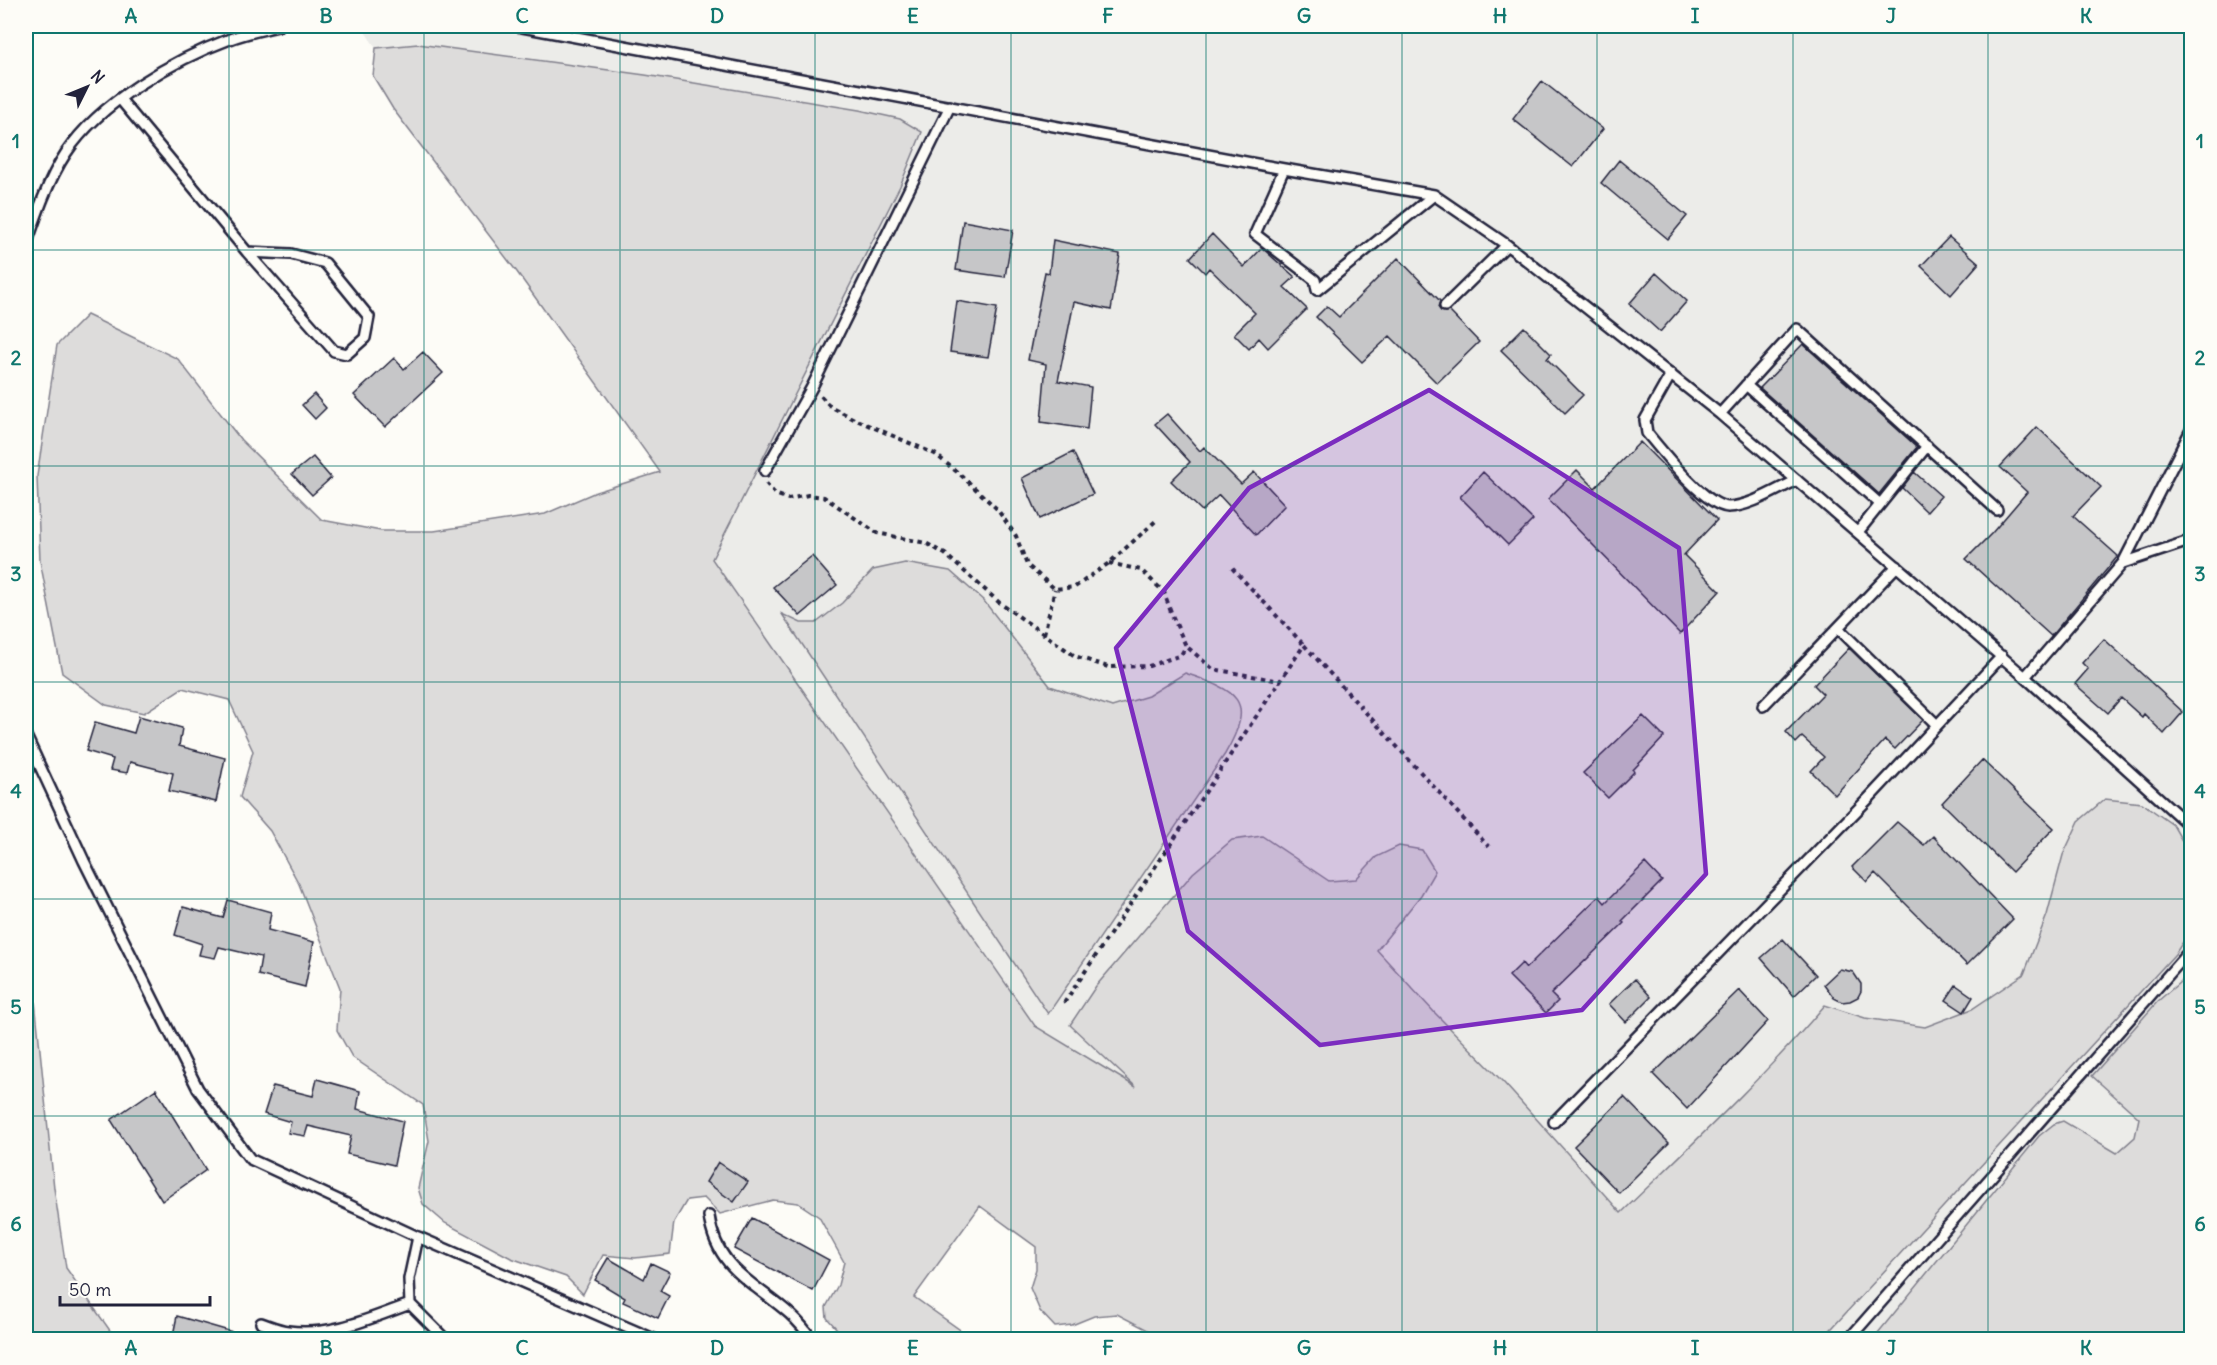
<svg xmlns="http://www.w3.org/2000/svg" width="2217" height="1365" font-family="Delius,sans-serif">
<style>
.built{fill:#ecece9}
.green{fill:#dddcdb;stroke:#807f8b;stroke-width:1.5}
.building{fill:#c6c6c8;stroke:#22223b;stroke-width:1.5}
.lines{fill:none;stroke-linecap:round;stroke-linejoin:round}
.lane-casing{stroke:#22223b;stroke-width:14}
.path{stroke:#22223b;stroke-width:4;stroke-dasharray:4.5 4.5;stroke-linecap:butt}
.lane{stroke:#fdfcf7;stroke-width:9}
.marked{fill:#7b2cbf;fill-opacity:0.2;stroke:#7b2cbf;stroke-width:4.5;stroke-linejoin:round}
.grid{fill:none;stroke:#0f766e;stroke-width:1.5;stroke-opacity:0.55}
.neatline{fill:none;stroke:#0f766e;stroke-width:2}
.grid-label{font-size:20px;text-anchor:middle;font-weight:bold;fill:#0f766e}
</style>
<rect width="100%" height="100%" fill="#fdfcf7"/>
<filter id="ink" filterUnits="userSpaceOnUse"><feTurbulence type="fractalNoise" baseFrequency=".0167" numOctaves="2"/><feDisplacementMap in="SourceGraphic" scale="12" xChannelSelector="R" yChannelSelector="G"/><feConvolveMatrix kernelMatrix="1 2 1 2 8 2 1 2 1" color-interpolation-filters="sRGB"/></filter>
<g filter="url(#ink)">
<path class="built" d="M 361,26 L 2191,26 L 2191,1339 L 1592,1339 L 1140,1089 L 1035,1026 L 711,558 L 661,471 L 517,272 L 393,109 L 373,76 L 376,48 Z"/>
<path class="green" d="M 418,44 L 645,75 L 859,110 L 900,119 L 922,132 L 900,186 L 712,559 L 1035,1026 L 1136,1087 L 1070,1025 L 1096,986 L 1193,873 L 1232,840 L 1262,836 L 1329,881 L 1356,879 L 1376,857 L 1399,846 L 1422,850 L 1435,871 L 1421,895 L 1377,950 L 1434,1012 L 1504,1083 L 1621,1213 C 1691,1145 1762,1079 1825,1005 L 1865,1018 L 1925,1027 L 1972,1009 L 2024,974 L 2047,915 L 2063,855 L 2079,821 L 2105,799 L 2142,803 L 2173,825 L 2191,856 L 2191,930 L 2175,954 L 1822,1339 L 1155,1340 L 1148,1330 L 1117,1314 L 1094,1316 L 1072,1325 L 1055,1327 L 1040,1311 L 1030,1288 L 1036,1269 L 1036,1247 L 980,1206 L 914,1297 L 963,1332 L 958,1339 L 846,1339 L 827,1318 L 826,1307 L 838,1285 L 844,1262 L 819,1217 L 798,1203 L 773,1200 L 720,1214 L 704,1198 L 687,1200 L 674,1222 L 670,1254 L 635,1258 L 603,1255 L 583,1294 L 566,1277 L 511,1258 L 445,1223 L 423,1204 L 418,1188 L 429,1141 L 423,1105 L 352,1057 L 337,1030 L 340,988 L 299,884 L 270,831 L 240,797 L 253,751 L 229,700 L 182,688 L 144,713 L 106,705 L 62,673 L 40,561 L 37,476 L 57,345 L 87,315 L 178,359 L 241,440 L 322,520 L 381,531 L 434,531 L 545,514 L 596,492 L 660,472 L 517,272 L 393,109 L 373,76 L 376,48 Z
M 905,563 L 950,571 L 984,601 L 1050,686 L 1112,707 L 1148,696 L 1185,673 C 1237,691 1257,699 1225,754 L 1048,1014 L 782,614 L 801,623 L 816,623 L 842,603 L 873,570 Z
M 26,956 L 33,981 L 54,1188 L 66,1268 L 116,1339 L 26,1339 Z
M 2187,976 L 2192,977 L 2191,1339 L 1873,1339 L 2039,1136 L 2054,1124 L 2063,1121 L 2117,1153 L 2135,1137 L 2139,1118 L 2092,1076 L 2158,1001 Z"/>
<path class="building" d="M 1542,81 L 1603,129 L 1573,167 L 1513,119 Z
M 1619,160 L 1687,216 L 1668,239 L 1601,183 Z
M 963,221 L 1013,230 L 1005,277 L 956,270 Z
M 1212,234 L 1244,267 L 1262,248 L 1295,277 L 1284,287 L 1307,309 L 1268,348 L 1259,338 L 1249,349 L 1234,334 L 1255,313 L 1209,268 L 1205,273 L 1190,258 Z
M 1949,237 L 1979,263 L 1951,295 L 1921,266 Z
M 1053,240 L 1120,254 L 1111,310 L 1074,302 L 1058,381 L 1091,387 L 1087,429 L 1041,422 L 1046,364 L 1028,360 L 1045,272 L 1049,273 Z
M 1398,258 L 1440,301 L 1438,307 L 1441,311 L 1449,311 L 1479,342 L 1437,383 L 1390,336 L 1362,362 L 1316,317 L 1327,306 L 1339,317 Z
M 1656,273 L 1687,301 L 1660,332 L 1629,304 Z
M 957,301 L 997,308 L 988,357 L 950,352 Z
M 1524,327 L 1551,354 L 1547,359 L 1583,395 L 1565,413 L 1501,350 Z
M 1803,344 L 1917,447 L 1879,494 L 1760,388 Z
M 423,352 L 443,373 L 385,427 L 354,395 L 394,358 L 404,369 Z
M 314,394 L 326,408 L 315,419 L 302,405 Z
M 1167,414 L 1200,451 L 1204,447 L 1241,484 L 1254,472 L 1285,505 L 1256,535 L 1219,495 L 1202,511 L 1171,481 L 1190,462 L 1155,424 Z
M 2037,427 L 2101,487 L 2073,516 L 2118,556 L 2051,636 L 1966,559 L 1992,533 L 2027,492 L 2000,467 Z
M 1640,442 L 1717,520 L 1684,555 L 1720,591 L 1680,634 L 1548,499 L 1577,470 L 1595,488 Z
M 1073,452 L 1093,494 L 1040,519 L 1022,478 Z
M 313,457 L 331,478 L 312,495 L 292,474 Z
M 1483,472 L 1533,520 L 1508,545 L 1460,497 Z
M 1914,472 L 1941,496 L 1927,512 L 1902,488 Z
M 812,556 L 837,585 L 800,616 L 773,587 Z
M 2104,639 L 2183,712 L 2164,734 L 2144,714 L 2142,717 L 2121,698 L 2108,713 L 2075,684 L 2088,669 L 2082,663 Z
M 1849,648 L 1923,720 L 1895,749 L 1885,740 L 1835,795 L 1811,771 L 1824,757 L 1802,737 L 1796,743 L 1786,732 L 1823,694 L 1814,685 Z
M 139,716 L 182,728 L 179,746 L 225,758 L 216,802 L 169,791 L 173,773 L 130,762 L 127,773 L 110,770 L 113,759 L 86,751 L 95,722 L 134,733 Z
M 1643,716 L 1664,737 L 1633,770 L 1634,772 L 1608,798 L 1583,773 Z
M 1982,760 L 2054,828 L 2012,872 L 1942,803 Z
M 1897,822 L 1924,845 L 1933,836 L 2013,919 L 1967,965 L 1875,873 L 1867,882 L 1852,867 Z
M 1645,863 L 1662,881 L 1622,921 L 1624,923 L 1551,994 L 1558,1001 L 1546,1013 L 1509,976 L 1522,963 L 1526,968 L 1599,896 L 1605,903 Z
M 228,900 L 271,912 L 268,930 L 314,942 L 305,987 L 258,975 L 261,957 L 219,947 L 215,958 L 199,955 L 202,944 L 175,935 L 183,907 L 223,918 Z
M 1783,939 L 1816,975 L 1794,996 L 1761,958 Z
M 1840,969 L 1853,972 L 1861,984 L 1861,991 L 1858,997 L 1850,1001 L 1842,1002 L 1834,998 L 1824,984 Z
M 1635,979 L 1651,997 L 1626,1022 L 1609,1004 Z
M 1956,985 L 1973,997 L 1964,1012 L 1946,1000 Z
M 1739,990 L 1768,1021 L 1687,1109 L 1653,1074 Z
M 317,1079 L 360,1091 L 357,1109 L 403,1121 L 394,1165 L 347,1154 L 351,1136 L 308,1126 L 305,1136 L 288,1133 L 291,1122 L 264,1114 L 273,1086 L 313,1096 Z
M 156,1089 L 206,1170 L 162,1201 L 111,1120 Z
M 1624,1097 L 1669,1143 L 1619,1193 L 1574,1146 Z
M 718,1162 L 748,1182 L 734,1202 L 706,1182 Z
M 752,1218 L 829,1260 L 813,1291 L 734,1249 Z
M 608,1258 L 644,1279 L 651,1263 L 670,1272 L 660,1291 L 669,1296 L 658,1318 L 623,1302 L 625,1298 L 595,1280 Z
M 177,1316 L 243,1335 L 242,1340 L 172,1340 Z"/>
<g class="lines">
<g class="lane-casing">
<path id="lane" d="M 517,26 L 1284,169 L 1434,195 L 1507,245 L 1720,414 L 2025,677 L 2192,828
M 120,99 L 247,252 L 334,351 L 347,354 L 365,338 L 369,317 L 325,263 L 291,254 L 247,252
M 1284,169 L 1255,234 L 1315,280 L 1317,290 L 1434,195
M 26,246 C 36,216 48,180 66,153 C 100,102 173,60 230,39 C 245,33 262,30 278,26
M 1445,306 L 1507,245
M 1671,374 L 1645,420 L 1647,433 C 1662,451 1705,506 1728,507 C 1749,507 1778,489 1797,480
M 1746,385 L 1880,504
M 1720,414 L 1797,329 L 1997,510
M 765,471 L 812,387 L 950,106
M 1858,532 L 1927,446
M 2123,563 L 2192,428
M 1838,628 L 1937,725
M 2025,677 L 2123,563 L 2192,540
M 1763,706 L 1897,566
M 26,736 L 84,861 L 198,1089 L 250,1159 L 418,1237 L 656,1340
M 1554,1122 L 1868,799 L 2002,656
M 709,1216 C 718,1284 780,1289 812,1340
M 418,1237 L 409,1279 L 410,1304 L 446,1340
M 261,1323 C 270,1326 279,1330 288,1331 C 331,1337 371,1318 410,1304
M 1848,1340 L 2192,948"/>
</g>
<path class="path" d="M 821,396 L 830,406 L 854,419 L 935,454 L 962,476 L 997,509 L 1016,536 L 1027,565 L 1055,589 L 1075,587 L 1109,563 L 1158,519
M 766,483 L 775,494 L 788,499 L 808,495 L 824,497 L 877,533 L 926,543 L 945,554 L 1001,604 L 1075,656 L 1108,667 L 1149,666 L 1181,655 L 1186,646
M 1109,563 L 1141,570 L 1164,592 L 1172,615 L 1186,646 L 1213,669 L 1280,681 L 1304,645 L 1489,847
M 1232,568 L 1304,645
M 1044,634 L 1055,589
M 1064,1003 L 1280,681"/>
<use href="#lane" class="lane"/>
</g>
</g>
<path class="marked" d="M 1429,390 L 1679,548 L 1706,874 L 1582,1010 L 1320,1045 L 1188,931 L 1116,648 L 1249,488 Z"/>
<path class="grid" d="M 229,26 L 229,1340M 424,26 L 424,1340M 620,26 L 620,1340M 815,26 L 815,1340M 1011,26 L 1011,1340M 1206,26 L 1206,1340M 1402,26 L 1402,1340M 1597,26 L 1597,1340M 1793,26 L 1793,1340M 1988,26 L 1988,1340M 26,250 L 2192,250M 26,466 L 2192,466M 26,682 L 2192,682M 26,899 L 2192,899M 26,1116 L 2192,1116"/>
<rect width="2217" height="1365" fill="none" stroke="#fdfcf7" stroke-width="66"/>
<g transform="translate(87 87) rotate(47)" stroke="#fdfcf7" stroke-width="4.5" paint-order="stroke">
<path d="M0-4.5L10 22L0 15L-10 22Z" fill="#22223b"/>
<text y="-9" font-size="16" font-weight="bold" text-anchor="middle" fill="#22223b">N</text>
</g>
<path d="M60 1296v9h150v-9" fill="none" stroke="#22223b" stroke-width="3"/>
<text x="69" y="1296" font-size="18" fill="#22223b" stroke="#fdfcf7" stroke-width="4.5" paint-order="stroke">50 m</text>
<rect x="33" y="33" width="2151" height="1299" class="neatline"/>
<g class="grid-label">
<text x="131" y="23">A</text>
<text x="326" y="23">B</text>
<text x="522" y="23">C</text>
<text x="717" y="23">D</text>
<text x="913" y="23">E</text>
<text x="1108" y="23">F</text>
<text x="1304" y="23">G</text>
<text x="1500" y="23">H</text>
<text x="1695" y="23">I</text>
<text x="1891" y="23">J</text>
<text x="2086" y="23">K</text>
<text x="16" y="148">1</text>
<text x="2200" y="148">1</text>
<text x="16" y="365">2</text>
<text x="2200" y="365">2</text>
<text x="16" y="581">3</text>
<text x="2200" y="581">3</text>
<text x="16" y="798">4</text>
<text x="2200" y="798">4</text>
<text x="16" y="1014">5</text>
<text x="2200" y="1014">5</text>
<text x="16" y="1231">6</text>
<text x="2200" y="1231">6</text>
<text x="131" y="1355">A</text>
<text x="326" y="1355">B</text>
<text x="522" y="1355">C</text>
<text x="717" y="1355">D</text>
<text x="913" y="1355">E</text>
<text x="1108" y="1355">F</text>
<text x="1304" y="1355">G</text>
<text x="1500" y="1355">H</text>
<text x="1695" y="1355">I</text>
<text x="1891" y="1355">J</text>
<text x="2086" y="1355">K</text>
</g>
</svg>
